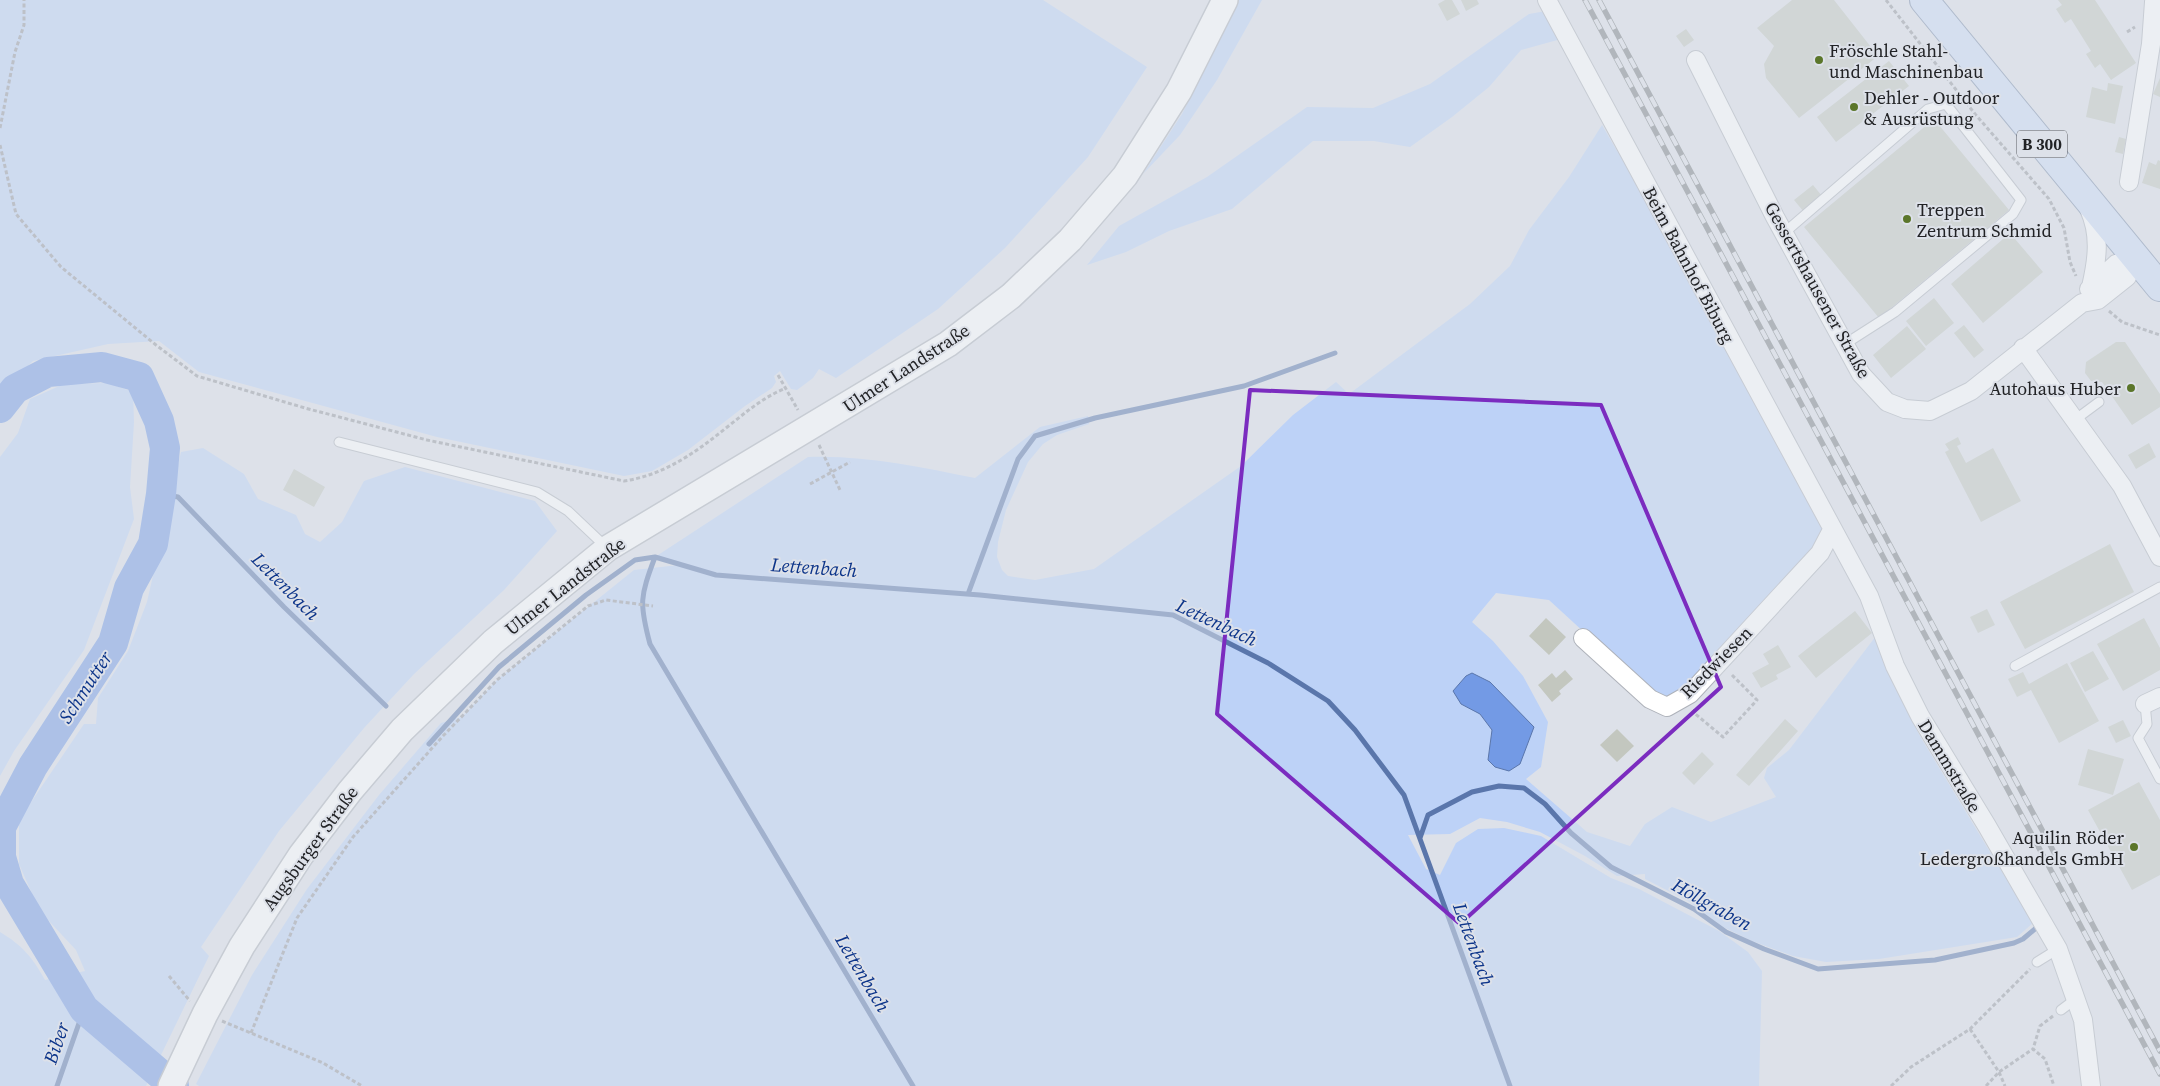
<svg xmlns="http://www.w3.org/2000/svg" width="2160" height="1086" font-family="'Source Serif 4',serif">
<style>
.green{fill:#bdd2f7;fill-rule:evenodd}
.water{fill:#739ae5;stroke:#5a76ab}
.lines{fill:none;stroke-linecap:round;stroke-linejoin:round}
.stream{stroke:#5a76ab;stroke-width:5}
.river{stroke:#739ae5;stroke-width:30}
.building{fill:#c3c7bf}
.service-casing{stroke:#aeb2ba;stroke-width:11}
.minor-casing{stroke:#aeb2ba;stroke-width:20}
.secondary-casing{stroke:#aeb2ba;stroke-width:28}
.primary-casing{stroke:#7b8caa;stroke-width:30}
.path{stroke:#9799a0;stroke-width:3;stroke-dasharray:4 2.5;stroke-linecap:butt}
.service{stroke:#fff;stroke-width:9}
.minor{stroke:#fff;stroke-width:18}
.secondary{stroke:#fff;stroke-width:25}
.primary{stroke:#cddcf7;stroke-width:28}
.rail-casing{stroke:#7d8085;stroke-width:5.5}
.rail{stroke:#dde1e9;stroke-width:4;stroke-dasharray:11;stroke-linecap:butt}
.marked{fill:none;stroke:#7b2cbf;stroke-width:4;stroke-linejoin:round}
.poi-dot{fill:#5b762a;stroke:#dde1e9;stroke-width:2}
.labels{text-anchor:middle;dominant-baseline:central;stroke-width:4;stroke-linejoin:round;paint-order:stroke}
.shield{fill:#dde1e9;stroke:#595b60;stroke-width:1}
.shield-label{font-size:16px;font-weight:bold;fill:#212225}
.poi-label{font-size:18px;fill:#212225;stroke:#dde1e9;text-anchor:start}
.street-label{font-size:18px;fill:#212225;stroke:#dde1e9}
.water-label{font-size:19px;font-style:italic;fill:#0d358a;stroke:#dde1e9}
</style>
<rect width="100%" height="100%" fill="#dde1e9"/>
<path class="green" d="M 0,0 L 1043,0 L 1147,67 L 1088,157 L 1005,248 L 938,309 L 836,378 L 819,369 L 813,378 L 797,390 L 791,389 L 780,371 L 774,376 L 776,382 L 772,388 L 745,406 L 688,450 L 652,471 L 624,476 L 437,437 L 199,372 L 159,341 L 108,344 L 33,361 L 0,393 Z
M 1239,0 L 1262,0 L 1217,80 L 1180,135 L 1143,174 L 1182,114 Z
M 1546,11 L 1561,39 L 1521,50 L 1489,87 L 1452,117 L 1410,147 L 1374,141 L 1313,141 L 1232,209 L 1169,231 L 1126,252 L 1087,265 L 1119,226 L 1207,177 L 1307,107 L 1373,108 L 1430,84 L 1529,14 Z
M 1602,125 L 1617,151 L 1633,164 L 1772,435 L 1823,527 L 1819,540 L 1793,576 L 1693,685 L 1664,699 L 1646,689 L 1549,600 L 1496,593 L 1472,622 L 1493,641 L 1523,676 L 1548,722 L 1541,767 L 1526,779 L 1587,832 L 1630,846 L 1645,824 L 1672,807 L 1711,822 L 1776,797 L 1764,778 L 1767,768 L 1789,750 L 1876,636 L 1893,684 L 1921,738 L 2033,923 L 2017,937 L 1879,959 L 1826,962 L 1793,956 L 1752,941 L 1723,927 L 1688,901 L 1645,879 L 1645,874 L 1617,876 L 1585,856 L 1540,832 L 1507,822 L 1480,818 L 1450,834 L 1408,835 L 1426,869 L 1440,875 L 1456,843 L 1478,829 L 1504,828 L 1541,836 L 1611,878 L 1639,889 L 1719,931 L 1748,952 L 1762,971 L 1759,1086 L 199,1086 L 196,1084 L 252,975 L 307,889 L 379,795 L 441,723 L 462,717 L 497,680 L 634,570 L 679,565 L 655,557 L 808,457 C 865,455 919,467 975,478 L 1040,427 L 1088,416 L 1089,424 L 1057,435 L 1043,444 L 1028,462 L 1006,510 L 998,542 L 997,557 L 1002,570 L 1008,576 L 1035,580 L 1094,569 L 1241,466 L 1293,415 L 1336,382 L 1349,394 L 1470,304 L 1510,266 L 1529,230 L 1569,177 ZM 1490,682 L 1534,727 L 1488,760 L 1492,730 L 1480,714 Z
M 108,383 L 133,392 L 134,422 L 130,487 L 134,519 L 84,650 L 14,751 L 0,776 L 0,457 L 18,433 L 30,399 L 64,384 Z
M 203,448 L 244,474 L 258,499 L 296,515 L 305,534 L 320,542 L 342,522 L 364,481 L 405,467 L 535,501 L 557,531 L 504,590 L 414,674 L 364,728 L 279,831 L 201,947 L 209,956 L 146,1086 L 0,1086 L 0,932 C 22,945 33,958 45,980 L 85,971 L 76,950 L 48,920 L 33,896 L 19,864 L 19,820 L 84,724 L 96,724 L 98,698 L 128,651 L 147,602 L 181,452 Z"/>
<path class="water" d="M 1472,673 L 1490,682 L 1534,727 L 1520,764 L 1509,771 L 1495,767 L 1488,760 L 1492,730 L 1480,714 L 1461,704 L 1453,691 L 1466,676 Z"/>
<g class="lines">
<path class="stream" d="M 161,494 L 178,497 L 284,607 L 386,706
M 655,557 C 640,597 639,603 650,644 L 913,1086
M 968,594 L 1018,459 L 1035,436 L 1095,418 L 1244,386 L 1335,353
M 429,744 L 499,667 L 586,595 L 635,560 L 655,557 L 716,575 L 980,595 L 1173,615 L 1268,663 L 1328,701 L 1355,730 L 1404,795 L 1510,1086
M 1420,838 L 1428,815 L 1472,792 L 1499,786 L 1524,788 L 1545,804 L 1571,833 L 1611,867 L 1694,909 L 1726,932 L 1764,949 L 1818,969 L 1935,960 L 2014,943 L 2023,939 L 2036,928
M 57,1086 L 84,1009"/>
<path class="river" d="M 0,408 L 15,389 L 48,372 L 102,367 L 139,377 L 159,421 L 165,448 L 161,494 L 153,544 L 129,588 L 113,643 L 33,766 L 1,827 L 1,857 L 9,884 L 84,1009 L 174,1086"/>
</g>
<path class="building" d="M 1445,0 L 1452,0 L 1460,14 L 1447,21 L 1438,4 Z
M 1461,0 L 1477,0 L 1479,4 L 1466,11 Z
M 1792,0 L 1834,0 L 1878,56 L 1799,118 L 1766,78 L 1764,64 L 1774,46 L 1757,28 Z
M 2058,0 L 2095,0 L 2136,63 L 2111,80 L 2100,64 L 2095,68 L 2086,54 L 2091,51 L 2071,19 L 2065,23 L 2056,9 L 2062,5 Z
M 1686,29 L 1694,40 L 1684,47 L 1676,36 Z
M 1889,61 L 1909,86 L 1836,142 L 1817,117 Z
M 2160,78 L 2160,97 L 2153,94 Z
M 2108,83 L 2123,86 L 2115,124 L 2086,117 L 2092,87 L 2107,91 Z
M 1934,119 L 2009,210 L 1879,318 L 1804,227 Z
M 2119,137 L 2126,139 L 2123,154 L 2115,152 Z
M 2158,160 L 2160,161 L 2160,189 L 2142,183 L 2149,162 L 2156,165 Z
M 1813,185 L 1822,196 L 1804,212 L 1794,200 Z
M 2010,233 L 2043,272 L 1983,323 L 1951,284 Z
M 1934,298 L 1954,323 L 1926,346 L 1906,321 Z
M 1964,325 L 1984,350 L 1974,358 L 1954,333 Z
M 1907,326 L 1926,349 L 1891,378 L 1873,355 Z
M 2116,342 L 2125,342 L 2160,394 L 2160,407 L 2132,425 L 2102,382 L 2091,381 L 2085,373 L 2086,362 Z
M 1958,437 L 1961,444 L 1957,446 L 1966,463 L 1993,448 L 2021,501 L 1981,522 L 1945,452 L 1949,450 L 1945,444 Z
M 2149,443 L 2156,457 L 2136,469 L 2128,455 Z
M 294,469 L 325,487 L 314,507 L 283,490 Z
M 2110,544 L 2134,592 L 2025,649 L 2000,602 Z
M 1987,609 L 1995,625 L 1978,633 L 1970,617 Z
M 1855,611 L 1872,633 L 1816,678 L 1798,656 Z
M 1546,618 L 1566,637 L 1549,655 L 1529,636 Z
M 2144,618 L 2160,648 L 2160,670 L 2123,691 L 2097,644 Z
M 1778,645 L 1791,667 L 1776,675 L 1778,679 L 1761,688 L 1752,673 L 1769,664 L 1763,654 Z
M 2093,651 L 2109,679 L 2085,692 L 2070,663 Z
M 2067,663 L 2099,721 L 2059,743 L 2031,690 L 2017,697 L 2008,679 L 2023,672 L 2029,684 Z
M 1565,670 L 1573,679 L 1559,691 L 1561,694 L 1552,702 L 1538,685 L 1552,673 L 1556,678 Z
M 1785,719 L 1798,731 L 1749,786 L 1736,775 Z
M 2123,720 L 2131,736 L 2116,743 L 2108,727 Z
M 1617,729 L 1634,746 L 1617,762 L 1600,745 Z
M 2088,749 L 2124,759 L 2113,795 L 2078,785 Z
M 1702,752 L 1714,764 L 1694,785 L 1682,773 Z
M 2139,782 L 2160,820 L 2160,875 L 2132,890 L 2088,810 Z"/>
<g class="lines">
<g class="service-casing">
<path id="service" d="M 1784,233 L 1928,109 L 1946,104 L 2021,200 L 2013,214 L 1895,312 L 1845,344
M 2076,419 L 2099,402
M 339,442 L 537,492 L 568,511 L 606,547
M 2015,666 L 2160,587
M 2145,704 L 2147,724 L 2138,738 L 2160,779
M 2037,962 L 2058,949
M 2061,1010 L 2077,998"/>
</g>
<g class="minor-casing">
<path id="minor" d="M 1547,0 L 1869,596 L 1895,666 L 1920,716 L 1987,826 L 2058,949 L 2083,1020 L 2091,1086
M 1696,60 L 1775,217 L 1861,374 L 1887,402 L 1905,409 L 1930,411 L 1971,391 L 2082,303 L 2098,300 L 2127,277 L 2136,257
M 2129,182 L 2151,44 L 2154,2
M 2089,209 C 2101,235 2097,261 2091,287
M 2089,289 L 2116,264 L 2136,257
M 2023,348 L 2122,486 L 2160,557
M 1583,638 L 1650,699 L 1667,707 L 1690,694 L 1820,553 L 1832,530
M 2145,704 L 2160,697"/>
</g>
<g class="secondary-casing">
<path id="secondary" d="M 171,1086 L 205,1014 L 242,946 L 301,855 L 350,791 L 402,730 L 493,642 L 608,548 L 948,344 L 1011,296 L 1070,240 L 1125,176 L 1179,91 L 1225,0"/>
</g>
<g class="primary-casing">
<path id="primary" d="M 1924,0 L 2160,287"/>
</g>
<path class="path" d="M 1886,0 L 1975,114 L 2049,199 L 2064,228 L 2070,262 L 2076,276
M 2127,32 L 2135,27
M 0,128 L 15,52 L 24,25 L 24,0
M 0,145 L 16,214 L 61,267 L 156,345 L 197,376 L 305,408 L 427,440 L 624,481 C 664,475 695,453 726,428 C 745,413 762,398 784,389
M 2109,311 L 2122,322 L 2160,335
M 778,375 L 798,410
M 819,445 L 840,490
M 810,484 L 850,462
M 1695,710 L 1693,712 L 1723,737 L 1757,700 L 1731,674
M 169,976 L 190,1001
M 2053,1016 L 2040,1026 L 2033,1049 L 2045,1059 L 2054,1086
M 222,1021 L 323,1063 L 362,1086
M 1970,1029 L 1999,1072 L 2005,1086
M 251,1033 L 297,918 L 353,837 L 442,737 L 497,680 L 588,606 L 606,600 L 653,606
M 1891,1086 L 1911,1067 L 1970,1029 L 2030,969
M 1986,1086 L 1999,1072 L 2033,1049"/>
<use href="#service" class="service"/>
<use href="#minor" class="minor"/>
<use href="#secondary" class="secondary"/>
<use href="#primary" class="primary"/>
<g class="rail-casing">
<path id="rail" d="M 1585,0 L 2160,1074
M 1599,0 L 2160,1051"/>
</g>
<use href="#rail" class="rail"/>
</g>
<path d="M0 0H2160V1086H0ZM 1250,390 L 1601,405 L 1721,687 L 1460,924 L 1217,714 Z" fill="#dde1e9" fill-opacity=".55" fill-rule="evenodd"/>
<path class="marked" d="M 1250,390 L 1601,405 L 1721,687 L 1460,924 L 1217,714 Z"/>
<g class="poi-dot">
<circle cx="1819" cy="60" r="5"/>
<circle cx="1854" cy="107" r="5"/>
<circle cx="1907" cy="219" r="5"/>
<circle cx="2131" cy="388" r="5"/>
<circle cx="2134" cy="847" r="5"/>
</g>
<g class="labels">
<rect class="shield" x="2017" y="130.5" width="50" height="27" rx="4"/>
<g class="shield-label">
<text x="2042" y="144">B 300</text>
</g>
<g class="poi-label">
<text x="1829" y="50">Fröschle Stahl-<tspan x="1829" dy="21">und Maschinenbau</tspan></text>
<text x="1864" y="97">Dehler - Outdoor<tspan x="1864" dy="21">&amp; Ausrüstung</tspan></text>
<text x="1917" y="209">Treppen<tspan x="1917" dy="21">Zentrum Schmid</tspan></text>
<text x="2121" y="388" text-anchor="end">Autohaus Huber</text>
<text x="2124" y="837" text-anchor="end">Aquilin Röder<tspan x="2124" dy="21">Ledergroßhandels GmbH</tspan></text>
</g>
<g class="street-label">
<text transform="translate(1689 265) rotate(62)">Beim Bahnhof Biburg</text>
<text transform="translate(1818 290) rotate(61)">Gessertshausener Straße</text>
<text transform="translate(906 368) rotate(-33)">Ulmer Landstraße</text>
<text transform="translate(565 586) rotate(-38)">Ulmer Landstraße</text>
<text transform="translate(1716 662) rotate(-45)">Riedwiesen</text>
<text transform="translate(1950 766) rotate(59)">Dammstraße</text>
<text transform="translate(310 848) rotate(-54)">Augsburger Straße</text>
</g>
<g class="water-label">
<text transform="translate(814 567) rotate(4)">Lettenbach</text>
<text transform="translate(286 586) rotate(45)">Lettenbach</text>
<text transform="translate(1217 622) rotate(25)">Lettenbach</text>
<text transform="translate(85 687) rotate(-57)">Schmutter</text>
<text transform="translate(1712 904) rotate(29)">Höllgraben</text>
<text transform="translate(1474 944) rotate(70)">Lettenbach</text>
<text transform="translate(863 973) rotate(59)">Lettenbach</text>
<text transform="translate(56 1043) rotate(-71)">Biber</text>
</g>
</g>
</svg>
